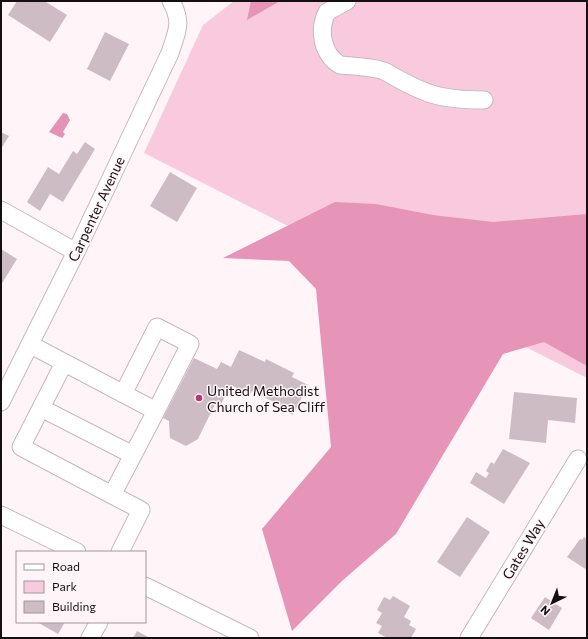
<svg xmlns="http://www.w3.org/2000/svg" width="588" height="639" font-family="Commissioner,sans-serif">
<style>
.green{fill:#f9cadd}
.forest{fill:#e695b8}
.water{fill:#e392b6}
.building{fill:#cdbcc3}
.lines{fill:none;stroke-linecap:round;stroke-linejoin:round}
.minor-casing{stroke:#c8b7bd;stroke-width:19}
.minor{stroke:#fff;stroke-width:17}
.poi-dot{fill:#b8357b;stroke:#fff4f8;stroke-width:1.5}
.labels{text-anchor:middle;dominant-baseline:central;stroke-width:3;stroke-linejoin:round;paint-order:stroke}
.street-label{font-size:14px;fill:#150f12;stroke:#fff4f8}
.poi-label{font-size:14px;fill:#150f12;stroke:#fff4f8;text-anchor:start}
</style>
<rect width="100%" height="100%" fill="#fff4f8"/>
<path class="green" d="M 234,1 L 587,1 L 587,378 L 144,153 L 203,25 Z"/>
<path class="forest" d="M 251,1 L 280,1 L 247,20 Z
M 335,202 L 376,204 L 433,215 L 493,222 L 587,214 L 587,366 L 544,342 L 503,354 L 396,534 L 343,580 L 292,631 L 262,529 L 331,447 L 316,289 L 289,261 L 223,258 Z"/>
<path class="water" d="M 63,113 L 67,114 L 70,120 L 63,132 L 65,134 L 62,138 L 49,132 Z"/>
<path class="building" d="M 17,1 L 47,1 L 46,2 L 67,15 L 50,42 L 8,15 Z
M 105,32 L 129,44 L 110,81 L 87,69 Z
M 1,132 L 9,136 L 1,149 Z
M 85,142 L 95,149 L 63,202 L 50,194 L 40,211 L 27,202 L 48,167 L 59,174 L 73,151 L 77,154 Z
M 170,172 L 197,188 L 177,222 L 150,206 Z
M 1,249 L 17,259 L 1,285 Z
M 239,350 L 265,362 L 266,359 L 294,373 L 292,377 L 308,385 L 293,415 L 279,408 L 280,405 L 252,391 L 250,395 L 231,385 L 221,404 L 216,402 L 198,439 L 186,446 L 170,438 L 169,421 L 163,418 L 194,358 L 217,369 L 221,362 L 231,367 Z
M 514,392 L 577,398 L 575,423 L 548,420 L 546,443 L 509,439 Z
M 503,449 L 530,463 L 504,504 L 470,483 L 476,472 L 486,478 L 489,473 L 486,471 L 491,462 L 494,464 Z
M 467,517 L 490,532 L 460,577 L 437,562 Z
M 584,537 L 587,539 L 587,570 L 567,557 L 580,539 L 582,540 Z
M 393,596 L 410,606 L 404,617 L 411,621 L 409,625 L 416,629 L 411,638 L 387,638 L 378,633 L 382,626 L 376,623 L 382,613 L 377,610 L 384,597 L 390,600 Z
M 545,597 L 562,608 L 549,630 L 531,618 Z
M 37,622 L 65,622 L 58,634 Z
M 137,631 L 150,638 L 133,638 Z"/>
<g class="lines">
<g class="minor-casing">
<path id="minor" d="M 347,1 L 327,12 C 318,30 322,54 340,65 C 351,66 377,67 386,72 C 424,94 439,100 484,100
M 1,210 L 76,252
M 31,345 L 156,411 L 112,495 L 141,510 L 120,552
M 64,363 L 21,447 L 112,495
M 123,394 L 157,327 L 190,344 L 156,411
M 1,402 L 76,252 L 170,53 C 177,31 183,23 171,1
M 41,408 L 133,455
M 1,515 L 77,552
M 145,586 L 250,638
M 90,638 L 99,622
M 469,638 L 578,459"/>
</g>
<use href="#minor" class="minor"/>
</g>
<circle class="poi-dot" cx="199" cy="398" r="4"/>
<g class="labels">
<g class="street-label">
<text transform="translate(96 209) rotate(-65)">Carpenter Avenue</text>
<text transform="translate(523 549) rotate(-59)">Gates Way</text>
</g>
<g class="poi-label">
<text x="207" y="390">United Methodist<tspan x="207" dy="16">Church of Sea Cliff</tspan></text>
</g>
</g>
<rect width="588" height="639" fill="none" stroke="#150f12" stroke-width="4"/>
<rect x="16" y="551" width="130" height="72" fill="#fff4f8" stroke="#a1989c"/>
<rect x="24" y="564" width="20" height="6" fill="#ffffff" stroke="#a1989c"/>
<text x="52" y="571" font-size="12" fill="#150f12">Road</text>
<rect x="24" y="581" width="20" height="12" fill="#f9cadd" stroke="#a1989c"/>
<text x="52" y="591" font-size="12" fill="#150f12">Park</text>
<rect x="24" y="601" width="20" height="12" fill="#cdbcc3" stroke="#a1989c"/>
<text x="52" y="611" font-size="12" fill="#150f12">Building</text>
<g transform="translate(552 603) rotate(223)" stroke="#fff4f8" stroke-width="3" paint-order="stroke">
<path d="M0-3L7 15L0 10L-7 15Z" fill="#150f12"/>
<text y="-6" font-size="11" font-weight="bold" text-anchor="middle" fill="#150f12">N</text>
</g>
</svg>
